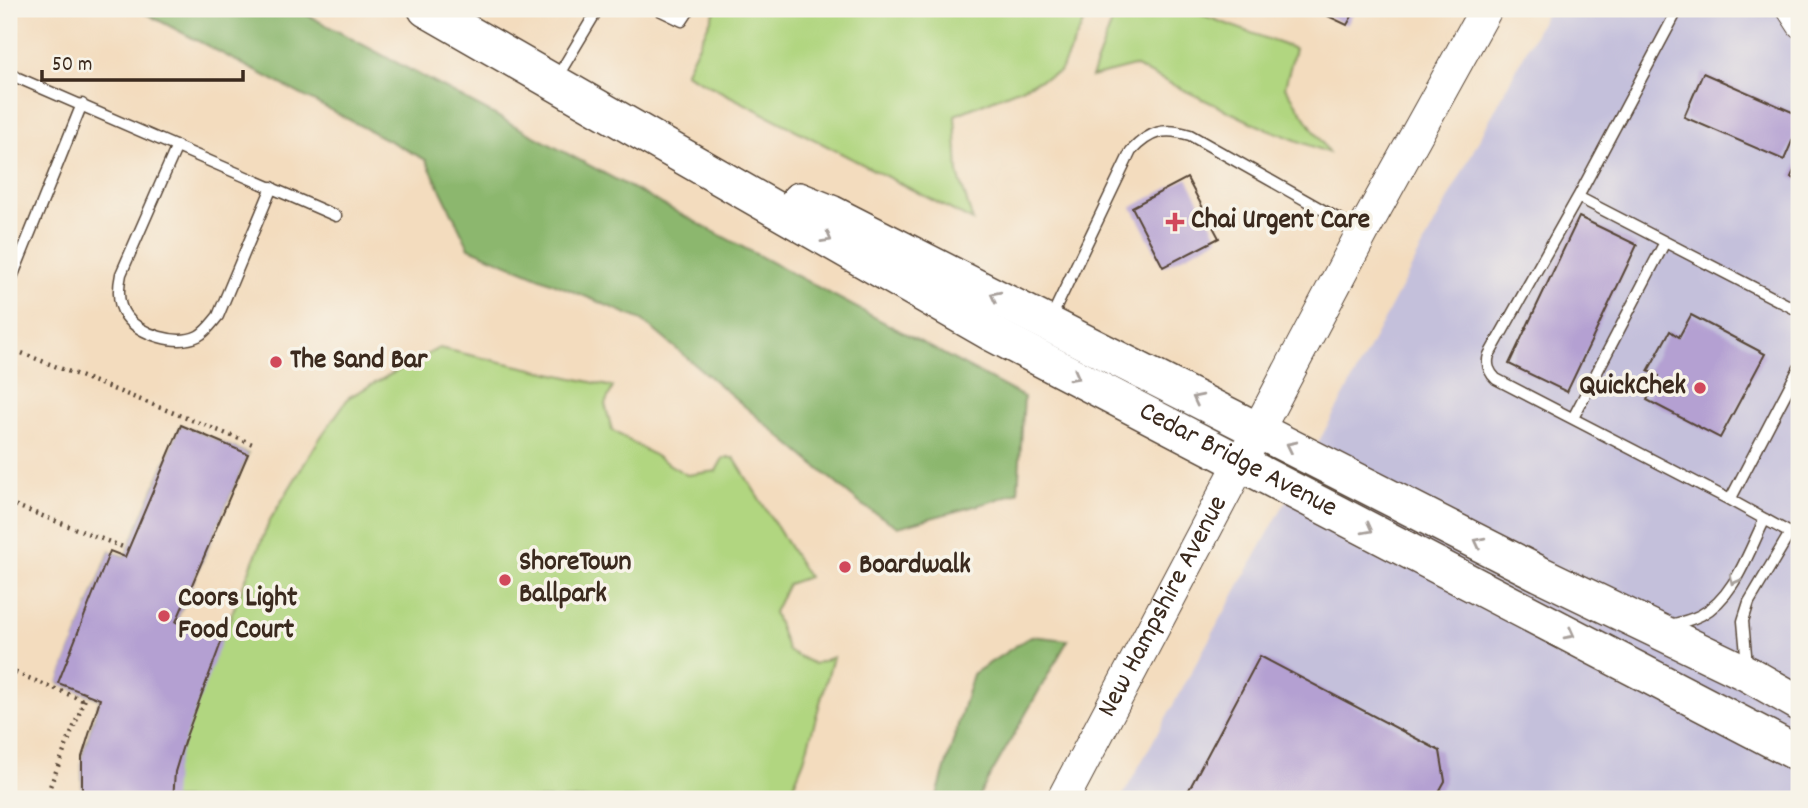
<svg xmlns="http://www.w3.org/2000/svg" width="1808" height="808" font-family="Dekko,sans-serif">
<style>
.industrial{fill:#c4c0db}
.green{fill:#b1d680;stroke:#76804f;stroke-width:2}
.forest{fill:#8cb76e;stroke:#647046;stroke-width:2}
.building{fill:#b4a0d2}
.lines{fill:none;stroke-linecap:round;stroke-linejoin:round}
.lane-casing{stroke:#574536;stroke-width:13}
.street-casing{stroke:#574536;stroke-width:25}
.secondary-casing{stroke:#574536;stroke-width:34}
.primary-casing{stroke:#574536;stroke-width:38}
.path{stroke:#574536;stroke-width:4.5;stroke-dasharray:2 5;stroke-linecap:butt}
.lane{stroke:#fff;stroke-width:10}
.street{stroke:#fff;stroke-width:23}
.secondary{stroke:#fff;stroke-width:32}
.primary{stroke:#fff;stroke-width:35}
.oneway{stroke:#a79f9a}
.poi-dot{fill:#d1495b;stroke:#f7f3e8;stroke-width:2.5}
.labels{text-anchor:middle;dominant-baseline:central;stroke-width:7;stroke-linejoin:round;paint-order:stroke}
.poi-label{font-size:28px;font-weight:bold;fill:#3b2a1e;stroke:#f7f3e8;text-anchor:start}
.street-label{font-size:28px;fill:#3b2a1e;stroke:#f7f3e8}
</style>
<rect width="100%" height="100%" fill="#f7f3e8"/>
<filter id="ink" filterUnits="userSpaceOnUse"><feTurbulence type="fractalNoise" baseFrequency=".0143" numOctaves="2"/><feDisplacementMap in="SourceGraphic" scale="14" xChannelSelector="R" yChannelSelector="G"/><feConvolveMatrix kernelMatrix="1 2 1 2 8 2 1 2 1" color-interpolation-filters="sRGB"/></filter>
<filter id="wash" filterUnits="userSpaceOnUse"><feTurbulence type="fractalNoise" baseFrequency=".00686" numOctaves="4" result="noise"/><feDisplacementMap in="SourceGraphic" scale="28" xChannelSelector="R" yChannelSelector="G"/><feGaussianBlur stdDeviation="1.57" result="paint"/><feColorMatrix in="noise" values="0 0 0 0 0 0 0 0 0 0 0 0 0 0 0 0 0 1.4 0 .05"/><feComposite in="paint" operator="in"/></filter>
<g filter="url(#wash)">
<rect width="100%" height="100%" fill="#f3dcbe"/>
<path class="industrial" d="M 1548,9 L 1799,9 L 1799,799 L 1121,799 L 1345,394 Z"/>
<path class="green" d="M 716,9 L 1087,9 L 1088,13 L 1060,72 L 955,115 L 958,173 L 973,221 L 685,73 Z
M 1117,9 L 1186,9 L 1295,49 L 1285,87 L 1329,153 L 1257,125 L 1134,66 L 1091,77 Z
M 439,348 L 613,387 L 605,404 L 612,430 L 687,475 L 716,471 L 723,458 L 734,458 L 808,577 L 788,584 L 774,612 L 788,651 L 814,664 L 833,657 L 804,760 L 788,799 L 82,799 L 82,757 L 100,699 L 59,683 L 110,551 L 125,557 L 181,425 L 248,454 L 176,621 L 221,640 L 270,520 L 320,438 L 349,397 Z"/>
<path class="forest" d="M 137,9 L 296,9 L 1024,397 L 1018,492 L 986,503 L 898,527 L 862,505 L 642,320 L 469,248 L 426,160 Z
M 1031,636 L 1068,640 L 977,799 L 936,799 L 973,674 Z"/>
<g id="blocks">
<path class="building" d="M 1313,9 L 1356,9 L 1347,25 Z
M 1703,73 L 1799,115 L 1799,125 L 1784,160 L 1684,117 Z
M 1799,160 L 1799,181 L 1791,177 Z
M 1187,178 L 1219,238 L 1163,267 L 1132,207 Z
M 1579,217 L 1637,245 L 1567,392 L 1509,364 Z
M 1691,315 L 1765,354 L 1720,438 L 1647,400 L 1659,376 L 1648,371 L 1670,331 L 1679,337 Z
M 181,425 L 248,454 L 176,622 L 222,640 L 184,742 L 175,772 L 173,799 L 82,799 L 82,757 L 100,699 L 58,683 L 110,551 L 125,557 Z
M 1260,656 L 1440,751 L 1445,781 L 1435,799 L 1184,799 Z"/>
</g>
</g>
<g filter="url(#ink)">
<use href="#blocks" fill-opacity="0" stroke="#574536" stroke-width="2"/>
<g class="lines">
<g class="lane-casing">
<path id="lane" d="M 657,9 L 682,21 L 690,9
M 1678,9 L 1578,197 L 1799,311
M 9,74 L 336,216
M 556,79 L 598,9
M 177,146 L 121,274 C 118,288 117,304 126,316 C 140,335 177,346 198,336 C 206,332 212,323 218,316 L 272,187
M 1578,197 L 1489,355 C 1486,365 1489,372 1496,379 L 1730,500
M 9,285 L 82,104
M 1050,320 L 1131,151 C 1150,131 1164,127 1190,135 L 1360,231
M 1799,368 L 1730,500 L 1799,538
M 1573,418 L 1665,242
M 1669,625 C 1679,623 1691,620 1701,615 C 1735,597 1748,552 1765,519
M 1747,665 L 1743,621 L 1749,602 L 1790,533"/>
</g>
<g class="street-casing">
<path id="street" d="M 1788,9 L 1799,26"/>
</g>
<g class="secondary-casing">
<g id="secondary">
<path id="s1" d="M 1063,799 L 1362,233 L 1486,9"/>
</g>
</g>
<g class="primary-casing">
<g id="primary">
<path id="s2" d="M 426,9 L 991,333 L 1799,754"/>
<path d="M 799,200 L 831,213 L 1540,574 L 1748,674 L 1799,703"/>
</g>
</g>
<path class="path" d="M 9,348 L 255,445
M 9,503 L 128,549
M 9,670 L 85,701
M 45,799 L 87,694"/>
<use href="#lane" class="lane"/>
<use href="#street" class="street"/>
<use href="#secondary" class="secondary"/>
<use href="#primary" class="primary"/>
</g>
<defs><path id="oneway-chevron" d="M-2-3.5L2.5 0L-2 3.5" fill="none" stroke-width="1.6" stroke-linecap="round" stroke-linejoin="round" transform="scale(1.75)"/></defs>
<g class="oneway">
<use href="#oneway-chevron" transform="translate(827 238) rotate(30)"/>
<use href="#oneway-chevron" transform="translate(995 296) rotate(-153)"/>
<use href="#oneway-chevron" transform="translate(1075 376) rotate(28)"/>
<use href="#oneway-chevron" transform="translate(1197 399) rotate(-153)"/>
<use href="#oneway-chevron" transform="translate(1291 446) rotate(-154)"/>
<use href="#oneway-chevron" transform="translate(1368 529) rotate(28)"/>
<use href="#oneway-chevron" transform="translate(1479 542) rotate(-153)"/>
<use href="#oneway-chevron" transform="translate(1734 580) rotate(118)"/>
<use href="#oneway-chevron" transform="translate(1570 634) rotate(28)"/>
</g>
</g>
<g class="poi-dot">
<path d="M1171.5 211.5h7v7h7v7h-7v7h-7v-7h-7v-7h7z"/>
<circle cx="276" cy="362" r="7"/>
<circle cx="1700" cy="388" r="7"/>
<circle cx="845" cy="567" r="7"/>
<circle cx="505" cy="580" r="7"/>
<circle cx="164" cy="616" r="7"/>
</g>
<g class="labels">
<g class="poi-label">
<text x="1191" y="222">Chai Urgent Care</text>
<text x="290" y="362">The Sand Bar</text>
<text x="1686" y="388" text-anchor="end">QuickChek</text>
<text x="519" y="564">ShoreTown<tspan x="519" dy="32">Ballpark</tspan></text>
<text x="859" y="567">Boardwalk</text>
<text x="178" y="600">Coors Light<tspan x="178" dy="32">Food Court</tspan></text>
</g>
<g class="street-label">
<text stroke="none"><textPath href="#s2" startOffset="929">Cedar Bridge Avenue</textPath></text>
<text stroke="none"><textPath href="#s1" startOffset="217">New Hampshire Avenue</textPath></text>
</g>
</g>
<rect width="1808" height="808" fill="none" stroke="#f7f3e8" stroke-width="35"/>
<path d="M42 70v10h201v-10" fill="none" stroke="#3b2a1e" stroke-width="3.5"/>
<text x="52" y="70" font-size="21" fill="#3b2a1e" stroke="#f7f3e8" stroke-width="5" paint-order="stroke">50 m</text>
</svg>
